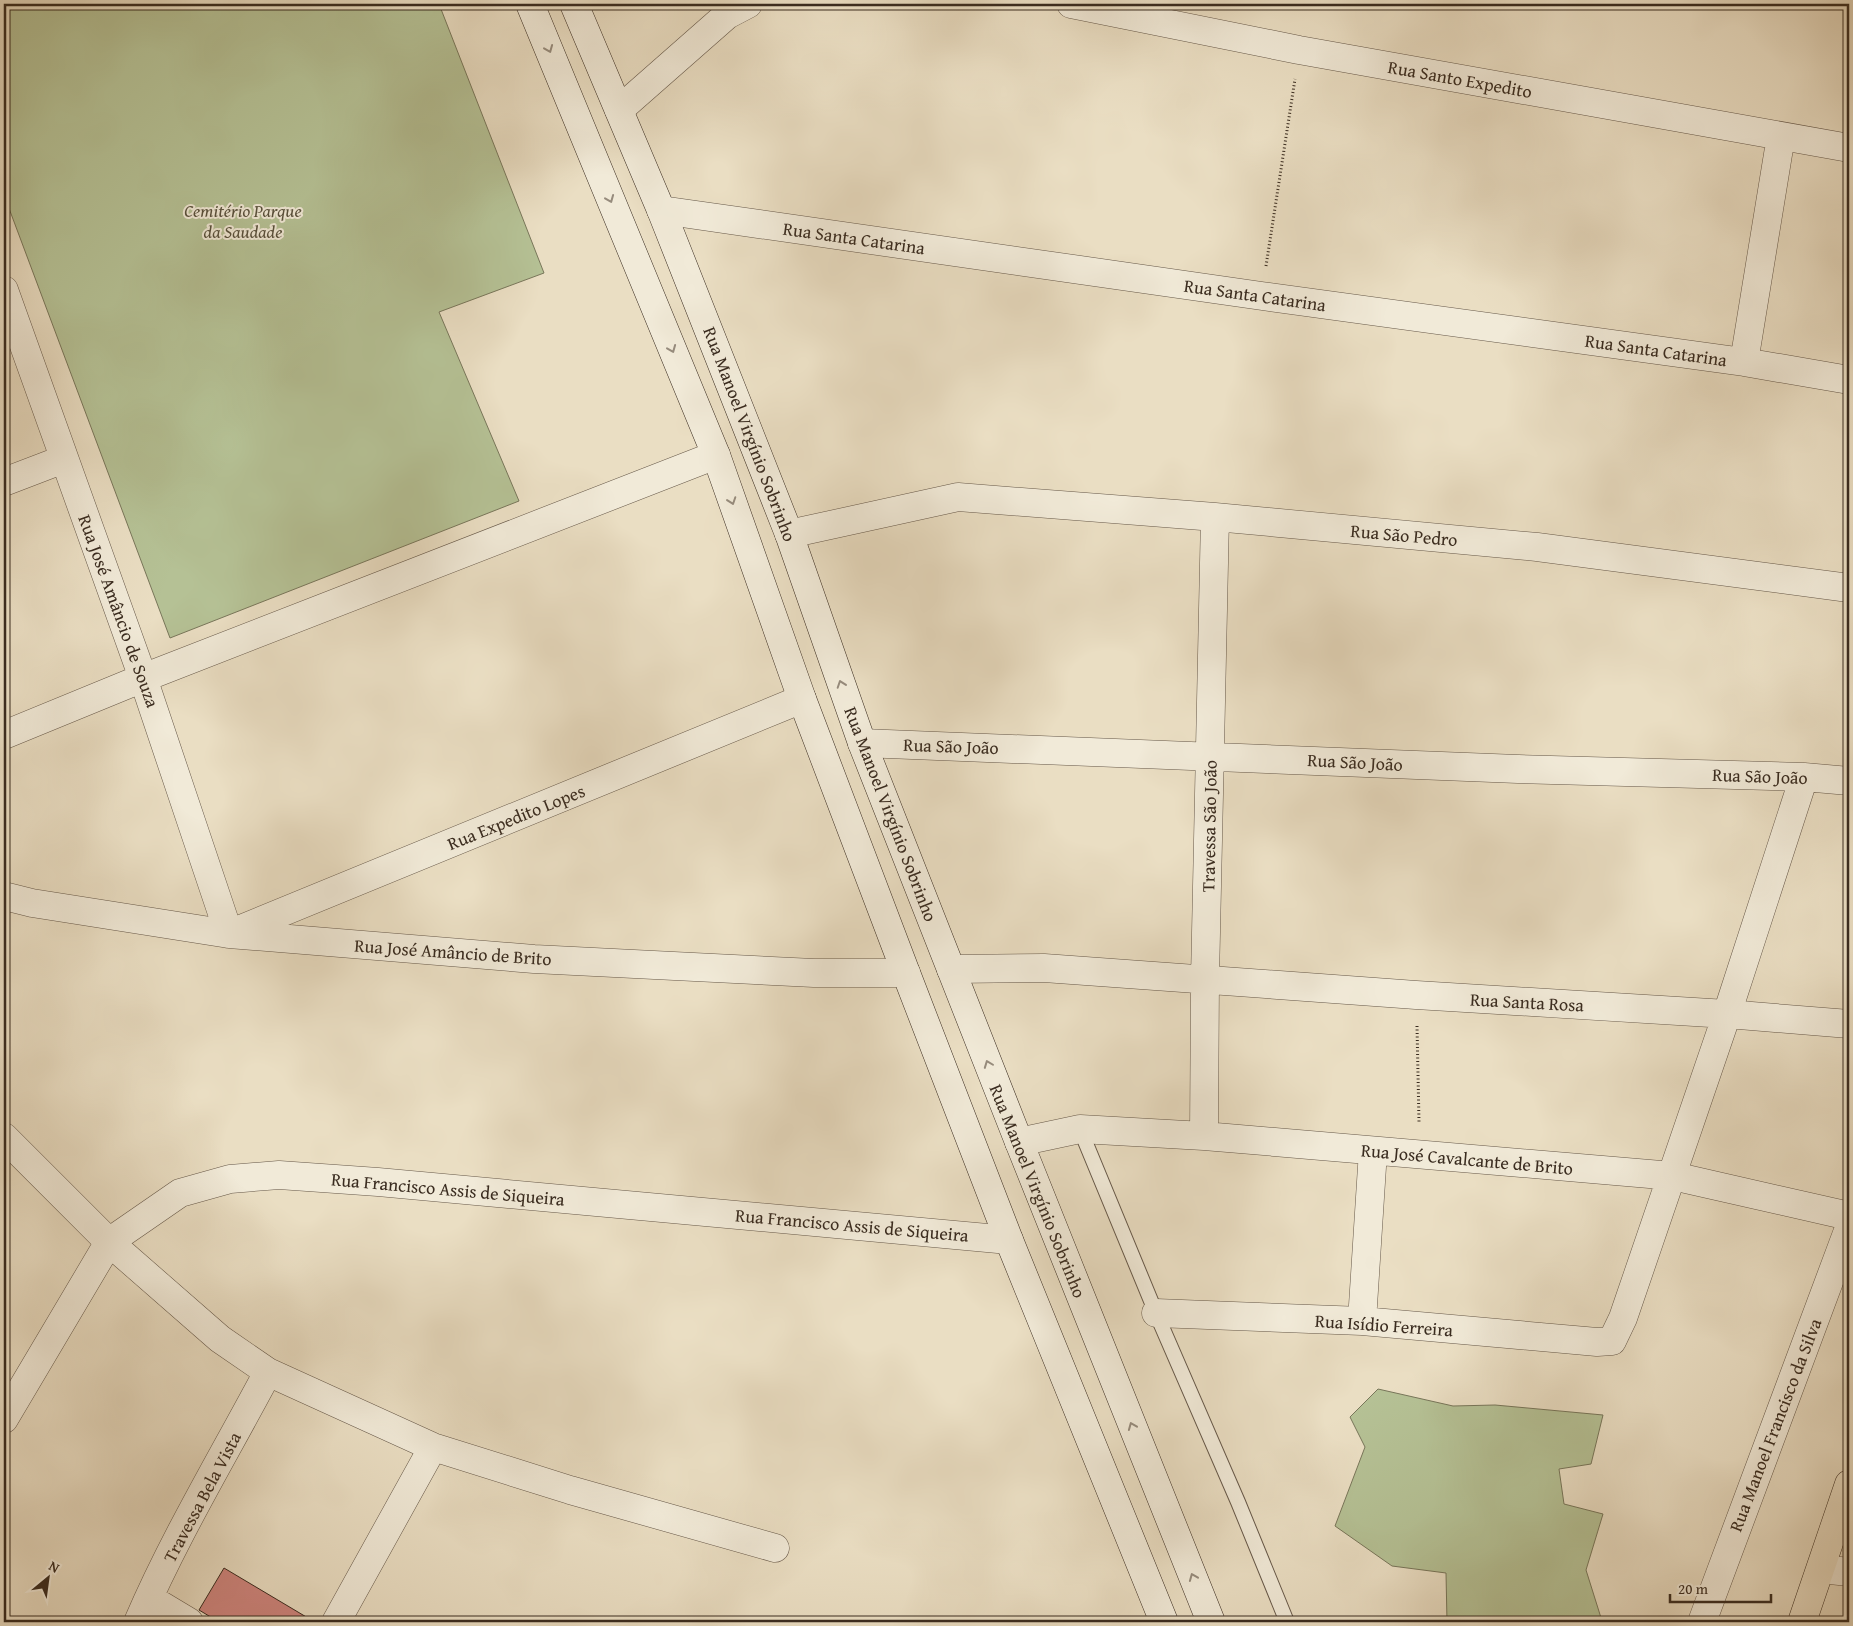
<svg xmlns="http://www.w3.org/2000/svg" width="1853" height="1626" font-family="'Gentium Book Plus',serif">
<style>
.green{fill:#b5c195;stroke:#78765a}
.building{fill:#ce857e;stroke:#3a2c20}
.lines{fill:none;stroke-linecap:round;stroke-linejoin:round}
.service-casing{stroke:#665849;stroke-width:16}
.minor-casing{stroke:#665849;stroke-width:29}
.secondary-casing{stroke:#3a2c20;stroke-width:29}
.primary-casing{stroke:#3a2c20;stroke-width:29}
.path{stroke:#3a2c20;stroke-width:3;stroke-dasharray:1 2.5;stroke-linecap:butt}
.service{stroke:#f1ead8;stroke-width:14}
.minor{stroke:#f1ead8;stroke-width:28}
.secondary{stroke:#f1ead8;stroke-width:28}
.primary{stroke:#eadec3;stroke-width:28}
.oneway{stroke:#968b7c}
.labels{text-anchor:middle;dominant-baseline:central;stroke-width:4;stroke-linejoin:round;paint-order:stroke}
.street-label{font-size:18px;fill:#3a2c20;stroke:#f1ead8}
.park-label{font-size:18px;font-style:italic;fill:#59513d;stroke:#f1ead8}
</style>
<rect width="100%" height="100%" fill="#eadec3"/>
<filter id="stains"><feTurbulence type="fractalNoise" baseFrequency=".004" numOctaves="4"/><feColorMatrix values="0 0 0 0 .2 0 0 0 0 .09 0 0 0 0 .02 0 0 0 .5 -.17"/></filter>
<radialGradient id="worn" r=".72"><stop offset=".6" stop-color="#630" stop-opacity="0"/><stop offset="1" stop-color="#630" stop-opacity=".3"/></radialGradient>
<path class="green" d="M 4,4 L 439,4 L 544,273 L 439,312 L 519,501 L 170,638 L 4,195 Z
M 1378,1389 L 1453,1406 L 1495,1405 L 1603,1415 L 1591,1464 L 1559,1469 L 1564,1504 L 1603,1514 L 1586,1570 L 1602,1621 L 1600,1622 L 1447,1622 L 1446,1573 L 1392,1566 L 1335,1526 L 1365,1447 L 1350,1417 Z"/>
<path class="building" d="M 224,1568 L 308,1618 L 306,1622 L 219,1622 L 199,1610 Z"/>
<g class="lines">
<g class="service-casing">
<path id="service" d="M 1080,1129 L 1156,1313 L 1238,1502 L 1287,1622"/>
</g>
<g class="minor-casing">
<path id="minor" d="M 1071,4 L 1299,50 L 1849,148
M 619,110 L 727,15 L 748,4
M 661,210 L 1262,296 L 1744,362 L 1849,380
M 4,290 L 143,678 L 229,934 L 802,699
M 1744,362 L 1781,136
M 4,482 L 64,459
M 789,534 L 958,497 L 1215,517 L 1537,547 L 1849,588
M 4,735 L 143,678 L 716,455
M 862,743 L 1518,769 L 1804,777 L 1849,781
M 4,896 L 32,903 L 229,934 L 534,959 L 814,973 L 906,973
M 951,969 L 1044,968 L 1416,995 L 1727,1014 L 1849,1024
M 1204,1136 L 1205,979 L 1215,517
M 4,1137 L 109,1242 L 220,1339 L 268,1372 L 433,1447 L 570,1490 L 775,1548
M 1019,1142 L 1080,1129 L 1204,1136 L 1673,1176 L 1849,1216
M 1156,1313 L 1362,1321 L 1597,1342 L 1612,1341 L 1623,1318 L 1727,1014 L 1804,777
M 1362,1321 L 1373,1151
M 4,1419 L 109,1242 L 180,1193 L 230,1179 L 279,1175 L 378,1182 L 1009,1240
M 1821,1569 L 1849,1572
M 149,1598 L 189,1622
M 138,1622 C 175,1536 224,1455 268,1372
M 336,1622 L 433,1447
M 1702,1622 L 1849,1228"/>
</g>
<g class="secondary-casing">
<path id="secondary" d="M 530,4 L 716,455 L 802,699 L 906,973 L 1009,1240 L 1164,1622
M 574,4 L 661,210 L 789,534 L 862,743 L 1019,1142 L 1211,1622"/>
</g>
<g class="primary-casing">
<path id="primary" d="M 1802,1622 L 1849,1484"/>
</g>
<path class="path" d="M 1266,266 L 1295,79
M 1417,1026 L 1419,1122"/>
<use href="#service" class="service"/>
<use href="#minor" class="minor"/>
<use href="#secondary" class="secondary"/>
<use href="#primary" class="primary"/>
</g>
<defs><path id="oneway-chevron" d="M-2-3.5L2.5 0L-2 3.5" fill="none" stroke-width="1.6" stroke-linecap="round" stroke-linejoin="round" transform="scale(1.25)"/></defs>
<g class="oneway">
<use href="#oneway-chevron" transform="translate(549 49) rotate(68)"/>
<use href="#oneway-chevron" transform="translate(610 199) rotate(68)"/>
<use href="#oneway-chevron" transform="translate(672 349) rotate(68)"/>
<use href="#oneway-chevron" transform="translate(732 501) rotate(71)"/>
<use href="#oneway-chevron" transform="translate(841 684) rotate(-109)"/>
<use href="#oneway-chevron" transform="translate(988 1064) rotate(-111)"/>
<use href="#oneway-chevron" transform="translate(1132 1426) rotate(-112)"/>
<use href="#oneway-chevron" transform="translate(1193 1577) rotate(-112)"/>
</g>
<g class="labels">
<g class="street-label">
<text transform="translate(1460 79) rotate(10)">Rua Santo Expedito</text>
<text transform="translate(854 238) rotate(8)">Rua Santa Catarina</text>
<text transform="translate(1255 295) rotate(8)">Rua Santa Catarina</text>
<text transform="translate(1656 350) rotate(8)">Rua Santa Catarina</text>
<text transform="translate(750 434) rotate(69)">Rua Manoel Virgínio Sobrinho</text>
<text transform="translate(1404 535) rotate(5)">Rua São Pedro</text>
<text transform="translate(119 611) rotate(70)">Rua José Amâncio de Souza</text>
<text transform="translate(951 746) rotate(2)">Rua São João</text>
<text transform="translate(1355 762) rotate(3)">Rua São João</text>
<text transform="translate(1760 776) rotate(2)">Rua São João</text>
<text transform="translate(891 814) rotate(69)">Rua Manoel Virgínio Sobrinho</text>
<text transform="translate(516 817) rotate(-22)">Rua Expedito Lopes</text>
<text transform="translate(1209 826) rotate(-89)">Travessa São João</text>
<text transform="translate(453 952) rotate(4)">Rua José Amâncio de Brito</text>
<text transform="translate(1527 1002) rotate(3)">Rua Santa Rosa</text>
<text transform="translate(1467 1159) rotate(5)">Rua José Cavalcante de Brito</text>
<text transform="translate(448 1189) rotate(5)">Rua Francisco Assis de Siqueira</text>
<text transform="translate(1038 1191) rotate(68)">Rua Manoel Virgínio Sobrinho</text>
<text transform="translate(852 1225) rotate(5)">Rua Francisco Assis de Siqueira</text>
<text transform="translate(1384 1325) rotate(4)">Rua Isídio Ferreira</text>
<text transform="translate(1775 1425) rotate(-69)">Rua Manoel Francisco da Silva</text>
<text transform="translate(202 1497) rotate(-62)">Travessa Bela Vista</text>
</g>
<g class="park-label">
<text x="243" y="210">Cemitério Parque<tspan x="243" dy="21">da Saudade</tspan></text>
</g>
</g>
<rect width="1853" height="1626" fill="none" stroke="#eadec3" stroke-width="20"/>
<rect x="5" y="5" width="1843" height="1616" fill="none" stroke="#3a2c20" stroke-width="2.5"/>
<rect x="10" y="10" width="1833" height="1606" fill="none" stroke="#3a2c20"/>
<g transform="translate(48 1578) rotate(29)" stroke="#f1ead8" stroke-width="4" paint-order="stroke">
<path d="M0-4L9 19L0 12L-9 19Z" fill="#3a2c20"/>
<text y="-8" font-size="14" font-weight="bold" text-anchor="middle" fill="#3a2c20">N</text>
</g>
<path d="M1670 1594v8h101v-8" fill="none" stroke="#3a2c20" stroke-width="2.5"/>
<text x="1678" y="1594" font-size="15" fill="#3a2c20" stroke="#f1ead8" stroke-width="4" paint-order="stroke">20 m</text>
<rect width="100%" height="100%" filter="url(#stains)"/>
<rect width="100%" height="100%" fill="url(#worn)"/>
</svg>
